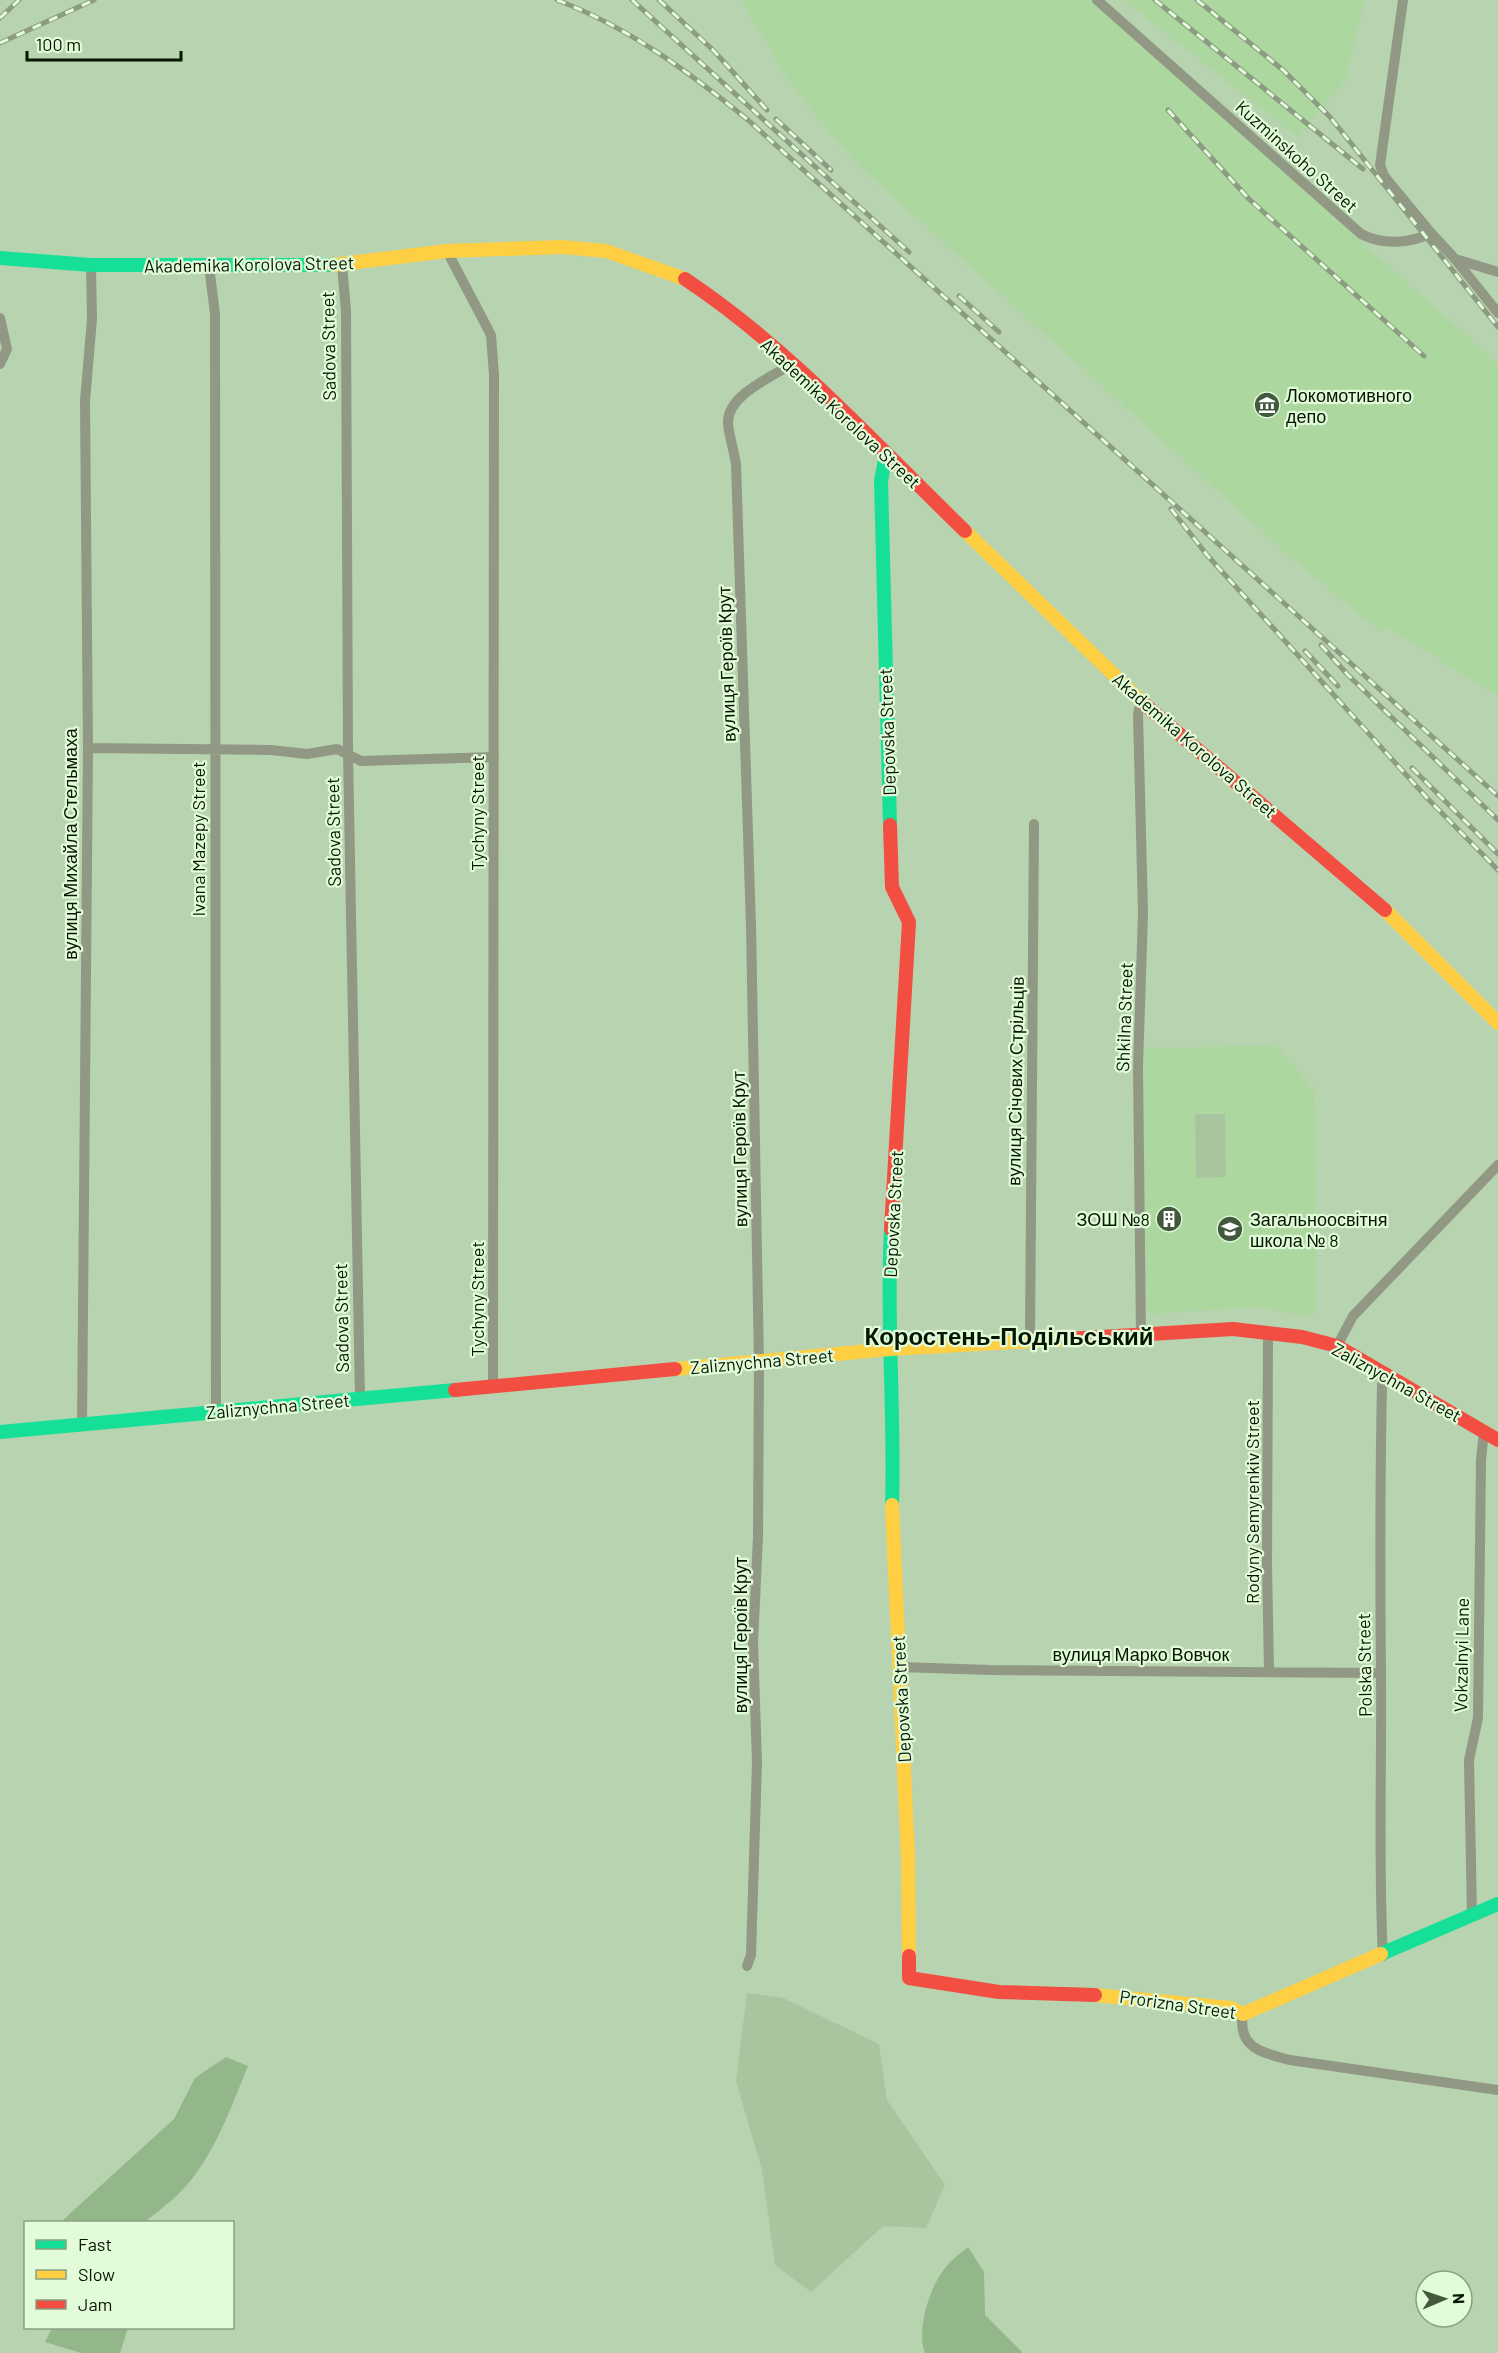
<svg xmlns="http://www.w3.org/2000/svg" width="1498" height="2353" font-family="Barlow,sans-serif">
<style>
.built{fill:#acd79f}
.green{fill:#a8c5a0}
.forest{fill:#94b68b}
.lines{fill:none;stroke-linecap:round;stroke-linejoin:round}
.street{stroke:#919884;stroke-width:10}
.fast{stroke:#16e098;stroke-width:14}
.slow{stroke:#ffcf43;stroke-width:14}
.jam{stroke:#f24e42;stroke-width:14}
.rail-casing{stroke:#8c9c83;stroke-width:5}
.rail{stroke:#e2fcda;stroke-width:3;stroke-dasharray:9;stroke-linecap:butt}
.labels{text-anchor:middle;dominant-baseline:central;stroke-width:4.5;stroke-linejoin:round;paint-order:stroke}
.street-label{font-size:18px;fill:#051701;stroke:#e2fcda}
.poi-label{font-size:18px;fill:#051701;stroke:#e2fcda;text-anchor:start}
.district-label{font-size:24px;font-weight:bold;fill:#051701;stroke:#e2fcda}
</style>
<rect width="100%" height="100%" fill="#b7d3af"/>
<path class="built" d="M 741,0 L 1091,0 L 1498,364 L 1498,696 L 1389,628 L 1381,632 L 1286,553 L 861,167 L 835,139 L 786,76 Z
M 1124,0 L 1364,0 L 1346,79 L 1298,137 Z
M 1276,1046 L 1314,1090 L 1316,1306 L 1312,1317 L 1256,1307 L 1148,1314 L 1142,1152 L 1144,1048 Z"/>
<path class="green" d="M 1195,1114 L 1225,1114 L 1226,1177 L 1196,1178 Z
M 747,1993 L 783,1998 L 879,2044 L 887,2100 L 945,2185 L 926,2228 L 883,2226 L 811,2292 L 775,2265 L 762,2170 L 736,2081 Z"/>
<path class="forest" d="M 226,2057 L 248,2066 C 231,2107 216,2151 187,2185 C 175,2199 159,2210 145,2222 L 64,2222 L 63,2220 L 174,2119 L 195,2078 Z
M 968,2247 L 984,2272 L 985,2315 L 1023,2353 L 925,2353 C 916,2330 930,2285 946,2267 C 952,2259 961,2253 968,2247 Z
M 52,2328 L 128,2328 L 120,2353 L 81,2353 L 45,2342 Z"/>
<g class="lines">
<path class="street" d="M 1097,0 L 1361,234 C 1382,245 1410,244 1431,233 L 1455,259 L 1498,272
M 1403,0 L 1380,165 L 1384,176 L 1431,233
M 447,251 L 491,335 L 494,375 L 493,1385
M 1455,259 L 1498,313
M 342,265 L 346,311 L 348,752 L 360,1399
M 209,266 L 215,314 L 216,1412
M 0,318 L 7,349 L 0,364
M 1141,701 L 1138,714 L 1143,913 L 1138,1067 L 1141,1335
M 88,748 L 271,750 L 307,754 L 337,749 L 361,761 L 494,757
M 1268,1333 L 1267,1565 L 1269,1671
M 1030,1339 L 1034,824
M 1337,1346 L 1353,1316 L 1498,1165
M 82,1425 L 88,748 L 85,401 L 92,319 L 91,265
M 900,1667 L 990,1670 L 1381,1673
M 1472,1916 L 1469,1760 L 1478,1718 L 1481,1460 L 1484,1430
M 1383,1956 C 1378,1861 1382,1767 1381,1673 C 1380,1576 1380,1481 1382,1385 L 1386,1374
M 747,1966 L 751,1955 L 757,1762 L 753,1643 L 758,1537 L 759,1362 L 751,926 L 736,464 C 734,451 729,436 728,423 C 727,395 772,377 792,364
M 1243,2014 C 1237,2048 1263,2053 1290,2060 L 1498,2090"/>
<path class="fast" d="M 0,258 L 91,265 L 333,265
M 886,454 L 881,481 L 890,825
M 891,1229 C 886,1321 895,1413 892,1505
M 0,1432 L 455,1390
M 1381,1954 L 1498,1904"/>
<path class="slow" d="M 333,265 L 447,251 L 562,247 L 606,251 L 685,279
M 965,531 L 1143,703
M 1385,910 L 1498,1023
M 675,1369 L 890,1349 L 1067,1339
M 892,1505 L 908,1857 L 909,1956
M 1095,1995 L 1231,2008 L 1243,2014 L 1381,1954"/>
<path class="jam" d="M 685,279 C 789,348 875,444 965,531
M 1143,703 L 1385,910
M 890,825 L 892,887 L 909,922 L 891,1229
M 1067,1339 L 1233,1329 L 1302,1337 L 1337,1346 L 1498,1440
M 455,1390 L 675,1369
M 909,1956 L 909,1978 L 999,1992 L 1095,1995"/>
<g class="rail-casing">
<path id="rail" d="M 557,0 C 628,27 689,72 748,120 L 1498,796
M 632,0 L 909,252
M 659,0 L 714,51 L 767,110
M 1155,0 L 1363,169
M 1197,0 L 1283,70 L 1330,117 L 1498,327
M 0,18 L 19,0
M 0,43 L 94,0
M 1168,110 L 1249,199 L 1424,356
M 776,119 L 831,170
M 959,296 L 999,332
M 1171,509 L 1207,555 L 1428,799 L 1498,870
M 1321,645 L 1348,675 L 1498,820
M 1305,651 L 1338,686
M 1412,768 L 1498,854"/>
</g>
<use href="#rail" class="rail"/>
</g>
<defs>
<g id="museum-disc" transform="scale(1.35)"><circle r="9.5" fill="#43593e" stroke="#e2fcda"/><path d="M0-6L6-3V-2H-6V-3ZM-5-1h2V3h-2ZM-1-1h2V3h-2ZM3-1h2V3H3ZM-6 4H6V6H-6Z" fill="#fff"/></g>
<g id="building-disc" transform="scale(1.35)"><circle r="9.5" fill="#43593e" stroke="#e2fcda"/><path d="M-4-6H4V6H1V3H-1V6H-4ZM-2.5-4.3h1.7v1.8h-1.7ZM.8-4.3h1.7v1.8H.8ZM-2.5-1h1.7V.8h-1.7ZM.8-1h1.7V.8H.8Z" fill="#fff"/></g>
<g id="school-disc" transform="scale(1.35)"><circle r="9.5" fill="#43593e" stroke="#e2fcda"/><path d="M0-5L7-2L0 1L-7-2ZM-4 1L0 2.5L4 1V4Q0 6-4 4Z" fill="#fff"/></g>
</defs>
<g fill-rule="evenodd">
<use href="#museum-disc" x="1267" y="405"/>
<use href="#building-disc" x="1169" y="1219"/>
<use href="#school-disc" x="1230" y="1229"/>
</g>
<g class="labels">
<g class="street-label">
<text transform="translate(1297 156) rotate(42)">Kuzminskoho Street</text>
<text transform="translate(249 264) rotate(-1)">Akademika Korolova Street</text>
<text transform="translate(328 346) rotate(-91)">Sadova Street</text>
<text transform="translate(841 413) rotate(43)">Akademika Korolova Street</text>
<text transform="translate(726 664) rotate(-92)">вулиця Героїв Крут</text>
<text transform="translate(887 732) rotate(-92)">Depovska Street</text>
<text transform="translate(1195 745) rotate(41)">Akademika Korolova Street</text>
<text transform="translate(477 813) rotate(-90)">Tychyny Street</text>
<text transform="translate(333 832) rotate(-91)">Sadova Street</text>
<text transform="translate(198 839) rotate(-90)">Ivana Mazepy Street</text>
<text transform="translate(70 844) rotate(-90)">вулиця Михайла Стельмаха</text>
<text transform="translate(1124 1017) rotate(-88)">Shkilna Street</text>
<text transform="translate(1015 1081) rotate(-89)">вулиця Січових Стрільців</text>
<text transform="translate(739 1149) rotate(-91)">вулиця Героїв Крут</text>
<text transform="translate(893 1214) rotate(-87)">Depovska Street</text>
<text transform="translate(477 1299) rotate(-90)">Tychyny Street</text>
<text transform="translate(341 1318) rotate(-91)">Sadova Street</text>
<text transform="translate(762 1361) rotate(-5)">Zaliznychna Street</text>
<text transform="translate(1397 1382) rotate(29)">Zaliznychna Street</text>
<text transform="translate(278 1406) rotate(-5)">Zaliznychna Street</text>
<text transform="translate(1252 1502) rotate(-90)">Rodyny Semyrenkiv Street</text>
<text transform="translate(740 1635) rotate(-90)">вулиця Героїв Крут</text>
<text x="1141" y="1654">вулиця Марко Вовчок</text>
<text transform="translate(1461 1655) rotate(-89)">Vokzalnyi Lane</text>
<text transform="translate(1364 1665) rotate(-91)">Polska Street</text>
<text transform="translate(901 1699) rotate(-93)">Depovska Street</text>
<text transform="translate(1178 2004) rotate(8)">Prorizna Street</text>
</g>
<g class="poi-label">
<text x="1286" y="395">Локомотивного<tspan x="1286" dy="21">депо</tspan></text>
<text x="1150" y="1219" text-anchor="end">ЗОШ №8</text>
<text x="1250" y="1219">Загальноосвітня<tspan x="1250" dy="21">школа № 8</tspan></text>
</g>
<g class="district-label">
<text x="1009" y="1335">Коростень-Подільський</text>
</g>
</g>
<rect x="24" y="2221" width="210" height="108" fill="#e2fcda" stroke="#8aa083" stroke-width="1.5"/>
<rect x="36" y="2240" width="30" height="9" fill="#16e098" stroke="#8aa083" stroke-width="1.5"/>
<text x="78" y="2251" font-size="18" fill="#051701">Fast</text>
<rect x="36" y="2270" width="30" height="9" fill="#ffcf43" stroke="#8aa083" stroke-width="1.5"/>
<text x="78" y="2281" font-size="18" fill="#051701">Slow</text>
<rect x="36" y="2300" width="30" height="9" fill="#f24e42" stroke="#8aa083" stroke-width="1.5"/>
<text x="78" y="2311" font-size="18" fill="#051701">Jam</text>
<g transform="translate(1444 2299) rotate(88)"><circle r="28" fill="#e2fcda" stroke="#8aa083" stroke-width="1.5"/>
<path d="M0-4.5L10 22L0 15L-10 22Z" fill="#43593e"/>
<text y="-9" font-size="16" font-weight="bold" text-anchor="middle" fill="#051701">N</text>
</g>
<path d="M27 51v9h154v-9" fill="none" stroke="#051701" stroke-width="3"/>
<text x="36" y="51" font-size="18" fill="#051701" stroke="#e2fcda" stroke-width="4.5" paint-order="stroke">100 m</text>
</svg>
